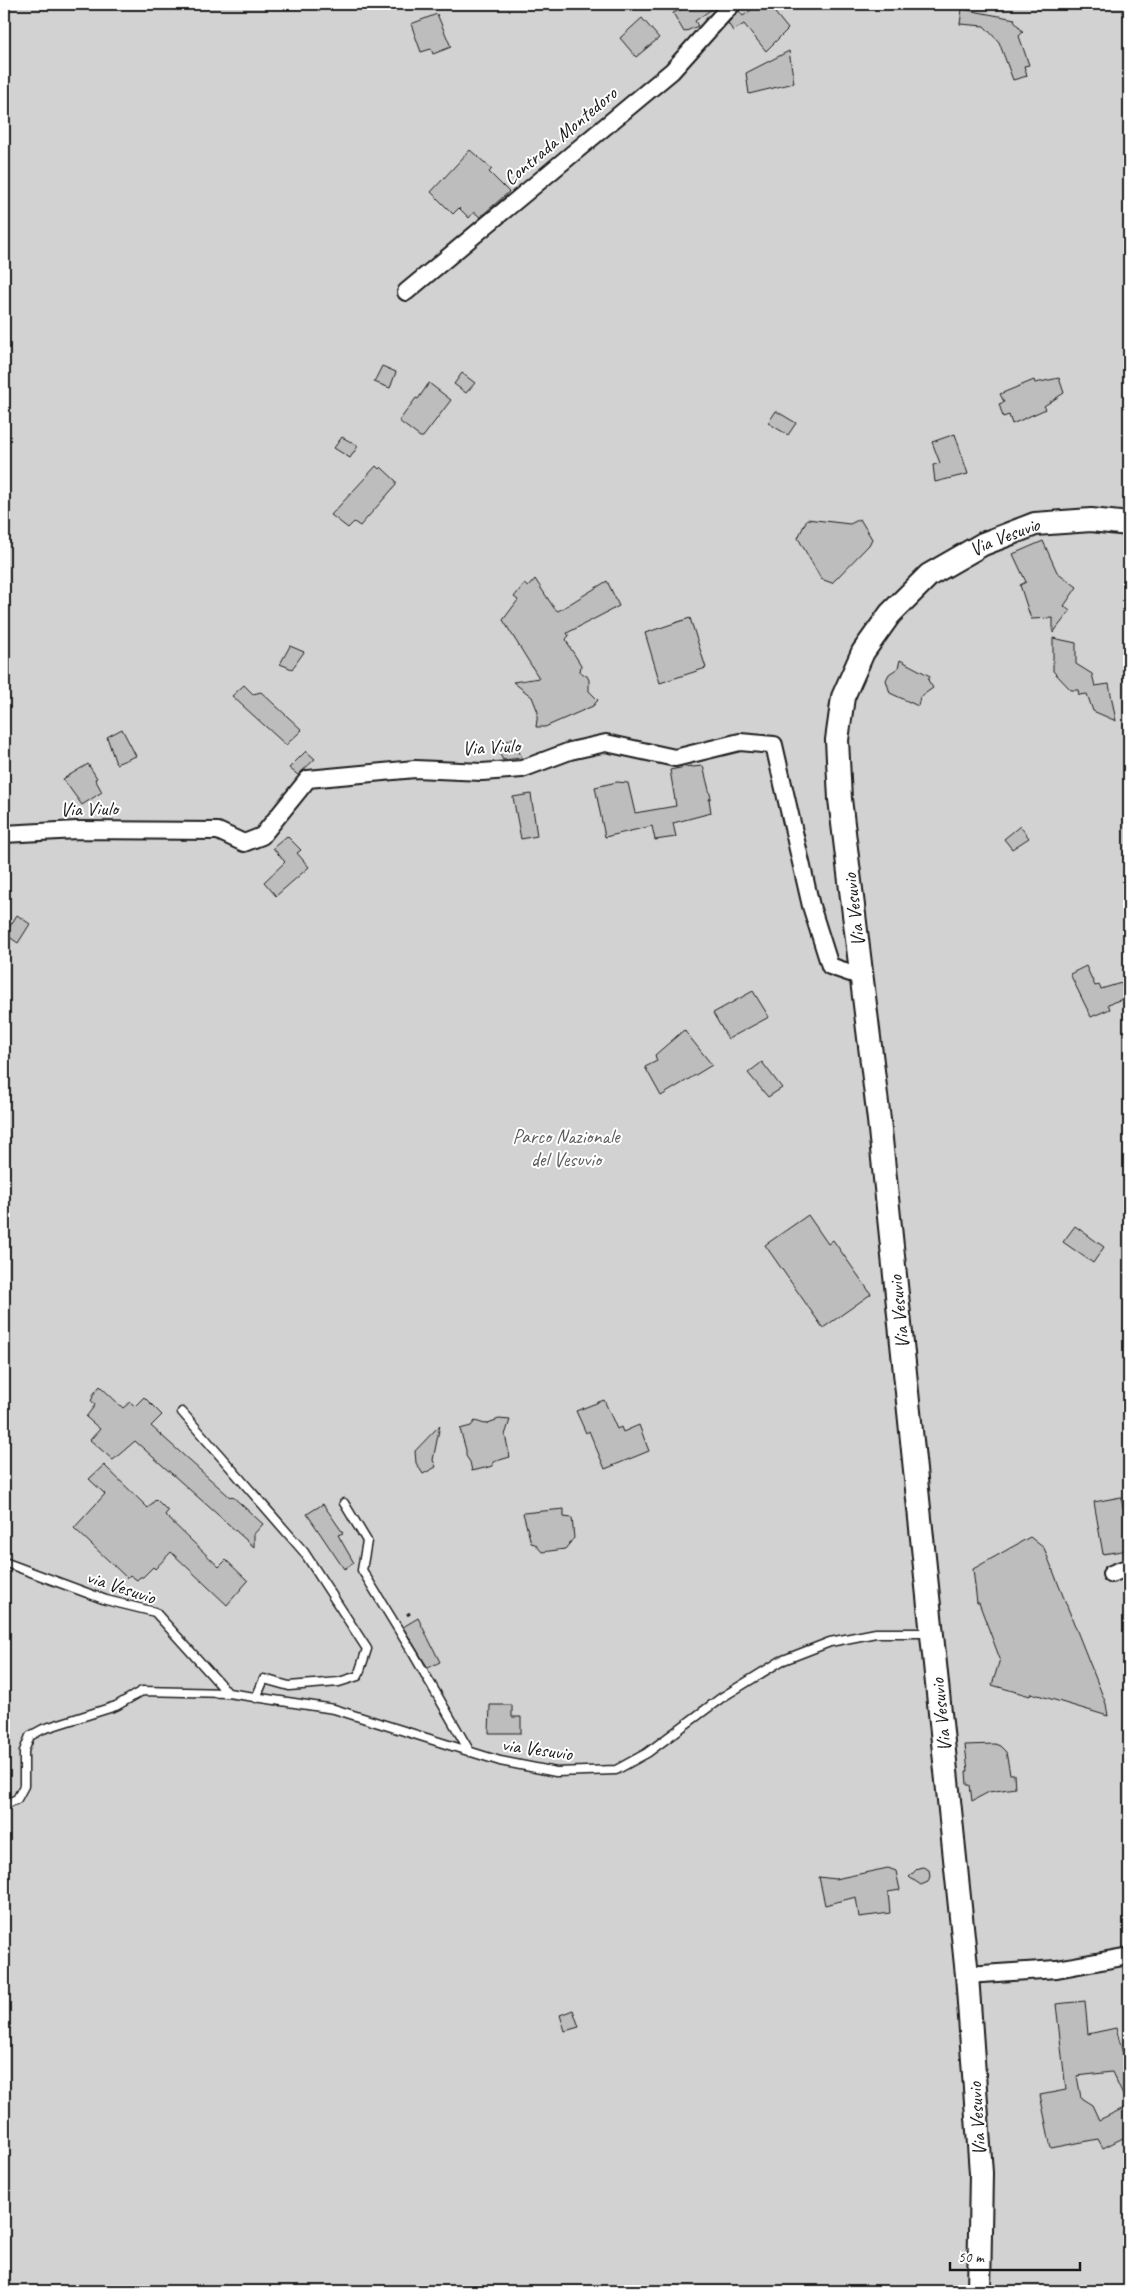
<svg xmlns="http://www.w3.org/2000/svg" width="1133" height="2295" font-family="Caveat,sans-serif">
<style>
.green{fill:#d2d2d2;stroke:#777}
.building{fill:#bdbdbd;stroke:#1c1c1c;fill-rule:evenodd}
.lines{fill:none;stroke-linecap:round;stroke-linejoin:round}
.lane-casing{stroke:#1c1c1c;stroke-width:11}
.street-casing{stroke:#1c1c1c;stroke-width:20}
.secondary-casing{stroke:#1c1c1c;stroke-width:26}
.path{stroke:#1c1c1c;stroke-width:3;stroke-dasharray:4 4;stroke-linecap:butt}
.lane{stroke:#fff;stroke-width:8}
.street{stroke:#fff;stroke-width:16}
.secondary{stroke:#fff;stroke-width:22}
.labels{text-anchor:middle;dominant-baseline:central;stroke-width:4;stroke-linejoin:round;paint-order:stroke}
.street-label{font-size:20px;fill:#1c1c1c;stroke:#fff}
.park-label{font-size:20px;fill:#5c5c5c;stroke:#fff}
</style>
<rect width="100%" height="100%" fill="#f2f2f2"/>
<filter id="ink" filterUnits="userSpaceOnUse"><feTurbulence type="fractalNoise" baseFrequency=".02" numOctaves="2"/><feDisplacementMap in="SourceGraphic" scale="10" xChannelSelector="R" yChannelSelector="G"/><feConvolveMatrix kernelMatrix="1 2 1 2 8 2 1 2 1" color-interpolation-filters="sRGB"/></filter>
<g filter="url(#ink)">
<path class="green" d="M 4,4 L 1129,4 L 1129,2291 L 4,2291 Z"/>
<path class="building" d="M 693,4 L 719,4 L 695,21 L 698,26 L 684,32 L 673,13 Z
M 759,4 L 768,4 L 788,29 L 766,51 L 744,24 L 733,31 L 728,23 L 739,11 L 743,16 Z
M 962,9 L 1015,19 L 1014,21 L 1023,32 L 1019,36 L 1029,65 L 1024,66 L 1027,76 L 1013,80 L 999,42 L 984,26 L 960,24 Z
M 437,14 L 451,47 L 433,54 L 431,49 L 421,52 L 411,24 Z
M 642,18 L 659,38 L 636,57 L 620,38 Z
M 789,51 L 794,83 L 749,94 L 746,73 Z
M 470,150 L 492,169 L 489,172 L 509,192 L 480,217 L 474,212 L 469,218 L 459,208 L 453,214 L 431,192 Z
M 382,366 L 396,372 L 390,388 L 374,382 Z
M 462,373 L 475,383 L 466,393 L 454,384 Z
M 1059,378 L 1064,393 L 1044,406 L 1046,409 L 1012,424 L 1009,415 L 1003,417 L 999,404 L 1004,402 L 1000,394 L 1034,380 L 1035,383 Z
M 429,383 L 451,400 L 423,437 L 420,437 L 399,421 L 416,398 L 418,399 Z
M 776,411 L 796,423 L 788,435 L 768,423 Z
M 955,434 L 968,474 L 935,482 L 933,465 L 940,463 L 932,442 Z
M 342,437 L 358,446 L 350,458 L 334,448 Z
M 376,466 L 379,469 L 381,467 L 396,481 L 396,485 L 360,526 L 354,522 L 348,528 L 331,515 Z
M 807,519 L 850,524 L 860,519 L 872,539 L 869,545 L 832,583 L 821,579 L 798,538 Z
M 1043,541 L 1057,572 L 1077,587 L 1064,606 L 1070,611 L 1053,633 L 1053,618 L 1031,619 L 1020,585 L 1026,582 L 1013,554 Z
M 535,579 L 554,608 L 558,611 L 607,581 L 619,606 L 567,633 L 569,636 L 566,639 L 569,646 L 581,665 L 580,672 L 587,676 L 589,680 L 589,691 L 598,700 L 593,706 L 545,727 L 536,727 L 538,712 L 532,697 L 513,682 L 539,678 L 503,620 L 518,600 L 514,597 L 524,584 L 528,587 Z
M 690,618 L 706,668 L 660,683 L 645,633 Z
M 1053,638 L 1076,643 L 1076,664 L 1092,674 L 1095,686 L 1109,684 L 1116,721 L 1093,711 L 1087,694 L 1079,695 L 1078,690 L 1071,690 L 1053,671 Z
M 290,646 L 304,652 L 292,669 L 280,664 Z
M 900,660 L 930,676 L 928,680 L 933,688 L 920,697 L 918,706 L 890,693 L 886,680 L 889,674 L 898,668 Z
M 244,685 L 253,694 L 261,692 L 302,730 L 286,745 L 232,696 Z
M 122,729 L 136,756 L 116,764 L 107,737 Z
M 513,738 L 522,758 L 503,760 L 496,747 Z
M 306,751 L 315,759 L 298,775 L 289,768 Z
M 88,764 L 97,778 L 95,779 L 102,792 L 82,805 L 63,779 Z
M 691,766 L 692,767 L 703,766 L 711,798 L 709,799 L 711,813 L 673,823 L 676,837 L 655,840 L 652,826 L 605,837 L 595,787 L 617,782 L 628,783 L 635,813 L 676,806 L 670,770 Z
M 531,794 L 537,836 L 521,839 L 513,797 Z
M 1020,826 L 1029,838 L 1012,849 L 1004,839 Z
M 287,836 L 301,850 L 297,853 L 309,867 L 276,896 L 264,882 L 285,862 L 273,848 Z
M 17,915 L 30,924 L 18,943 L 5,934 Z
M 1086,966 L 1095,986 L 1099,985 L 1101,989 L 1121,983 L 1126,998 L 1108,1004 L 1110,1009 L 1091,1017 L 1070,974 Z
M 753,991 L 769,1017 L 728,1039 L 713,1013 Z
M 684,1030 L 712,1065 L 661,1096 L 645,1067 L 657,1061 L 655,1055 Z
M 762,1062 L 782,1088 L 768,1097 L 748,1073 Z
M 808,1215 L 828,1244 L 833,1240 L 871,1294 L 823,1328 L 765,1245 Z
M 1075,1226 L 1104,1247 L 1093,1263 L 1063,1242 Z
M 100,1386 L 123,1408 L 130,1402 L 135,1406 L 144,1397 L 162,1415 L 151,1426 L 230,1497 L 232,1496 L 263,1524 L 254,1534 L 254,1547 L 135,1441 L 113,1460 L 90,1440 L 100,1429 L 86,1417 L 95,1405 L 91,1400 L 93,1398 L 92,1396 Z
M 604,1400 L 617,1429 L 621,1427 L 623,1432 L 639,1425 L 649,1451 L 605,1469 L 589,1431 L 586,1433 L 576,1411 Z
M 499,1419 L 510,1420 L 505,1435 L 510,1457 L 493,1462 L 493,1466 L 472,1471 L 470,1462 L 466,1456 L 466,1450 L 460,1429 L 471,1426 L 475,1421 L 485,1424 Z
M 440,1425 L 433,1460 L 436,1467 L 423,1474 L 416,1463 L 415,1451 Z
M 104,1465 L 148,1508 L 156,1499 L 168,1511 L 165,1515 L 219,1567 L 226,1560 L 248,1581 L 227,1605 L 171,1552 L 155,1569 L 153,1567 L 143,1577 L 140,1577 L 137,1580 L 130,1575 L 127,1578 L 74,1528 L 105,1494 L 89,1479 Z
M 1121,1497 L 1123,1508 L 1129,1508 L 1128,1550 L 1103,1554 L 1094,1502 Z
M 323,1504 L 343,1533 L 338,1535 L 354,1563 L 344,1569 L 307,1514 Z
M 564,1509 L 564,1517 L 572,1518 L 574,1538 L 565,1549 L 542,1552 L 535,1544 L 531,1543 L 523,1513 Z
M 1030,1537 L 1044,1548 L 1106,1704 L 1108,1716 L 1031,1693 L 1030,1696 L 992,1685 L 1000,1659 L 979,1603 L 977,1603 L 973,1569 Z
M 418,1618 L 440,1662 L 428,1668 L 403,1627 Z
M 490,1705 L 512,1705 L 512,1717 L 521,1717 L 521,1733 L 489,1733 Z
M 995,1744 L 1000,1746 L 1006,1752 L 1010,1774 L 1014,1774 L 1015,1788 L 989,1792 L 972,1801 L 970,1785 L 967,1785 L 966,1771 L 968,1771 L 965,1745 Z
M 923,1867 L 929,1870 L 930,1876 L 928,1882 L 921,1885 L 909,1877 L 918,1868 Z
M 888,1868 L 896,1871 L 900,1890 L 888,1892 L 890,1913 L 859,1917 L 856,1897 L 825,1905 L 819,1877 L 835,1879 Z
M 1085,2001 L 1088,2034 L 1116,2028 L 1126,2065 L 1129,2064 L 1129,2135 L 1103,2148 L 1098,2139 L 1051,2148 L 1040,2095 L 1066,2090 L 1056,2004 ZM 1112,2072 L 1128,2106 L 1099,2120 L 1092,2105 L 1081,2098 L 1077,2076 Z
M 573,2010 L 579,2027 L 565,2031 L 560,2015 Z"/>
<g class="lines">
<g class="lane-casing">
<path id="lane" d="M 182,1412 L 304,1552 L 367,1649 L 358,1676 L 339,1682 L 289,1686 L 264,1679 L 256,1698
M 344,1503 L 367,1541 L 362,1570 L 414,1655 L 470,1752
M 4,1562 L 106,1600 L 155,1612 L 228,1693
M 4,1805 L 17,1799 L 24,1786 L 24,1751 L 30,1736 L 43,1729 L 116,1706 L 142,1691 L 228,1693 L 334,1709 L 500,1761 L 556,1772 L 616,1770 L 647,1753 L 721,1698 L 781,1661 L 830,1642 L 876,1633 L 929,1633"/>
</g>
<g class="street-casing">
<path id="street" d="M 406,292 L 672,71 L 732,4
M 4,834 L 77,830 L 218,831 L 244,843 L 262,836 L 308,779 L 415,769 L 482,772 L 522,769 L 570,751 L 606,743 L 675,758 L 740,742 L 774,745 L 811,906 L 830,966 L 862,977
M 1111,1574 L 1129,1567
M 967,1975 L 1057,1969 L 1129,1956"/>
</g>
<g class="secondary-casing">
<g id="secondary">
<path id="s1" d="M 979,2291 L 981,2173 L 967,1975 L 879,1120 L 840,799 L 837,740 L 843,697 L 863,652 L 890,614 L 929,575 L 983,544 L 1035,524 L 1091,520 L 1129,524"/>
</g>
</g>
<path class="path" d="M 407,1615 L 410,1613"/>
<use href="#lane" class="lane"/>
<use href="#street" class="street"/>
<use href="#secondary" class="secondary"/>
</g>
</g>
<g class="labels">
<g class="street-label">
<text transform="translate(560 136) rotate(-40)">Contrada Montedoro</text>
<text stroke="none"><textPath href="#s1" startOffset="1838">Via Vesuvio</textPath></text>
<text transform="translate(491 747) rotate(-3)">Via Viulo</text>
<text transform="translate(89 809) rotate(-1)">Via Viulo</text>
<text transform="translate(854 910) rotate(-97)">Via Vesuvio</text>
<text transform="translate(899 1312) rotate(-96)">Via Vesuvio</text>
<text transform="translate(121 1587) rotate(18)">via Vesuvio</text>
<text transform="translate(941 1715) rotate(-96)">Via Vesuvio</text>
<text transform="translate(537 1749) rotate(8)">via Vesuvio</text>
<text transform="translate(977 2119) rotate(-94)">Via Vesuvio</text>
</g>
<g class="park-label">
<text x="566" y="1136">Parco Nazionale<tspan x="566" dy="23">del Vesuvio</tspan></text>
</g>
</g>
<rect width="1133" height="2295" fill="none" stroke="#fff" stroke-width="20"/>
<rect x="10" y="10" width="1113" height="2275" fill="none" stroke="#1c1c1c" stroke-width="2" filter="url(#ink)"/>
<path d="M950 2262v8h130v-8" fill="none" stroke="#1c1c1c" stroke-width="2.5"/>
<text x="958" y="2262" font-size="15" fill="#1c1c1c" stroke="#ffffff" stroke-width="4" paint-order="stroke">50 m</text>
</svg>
